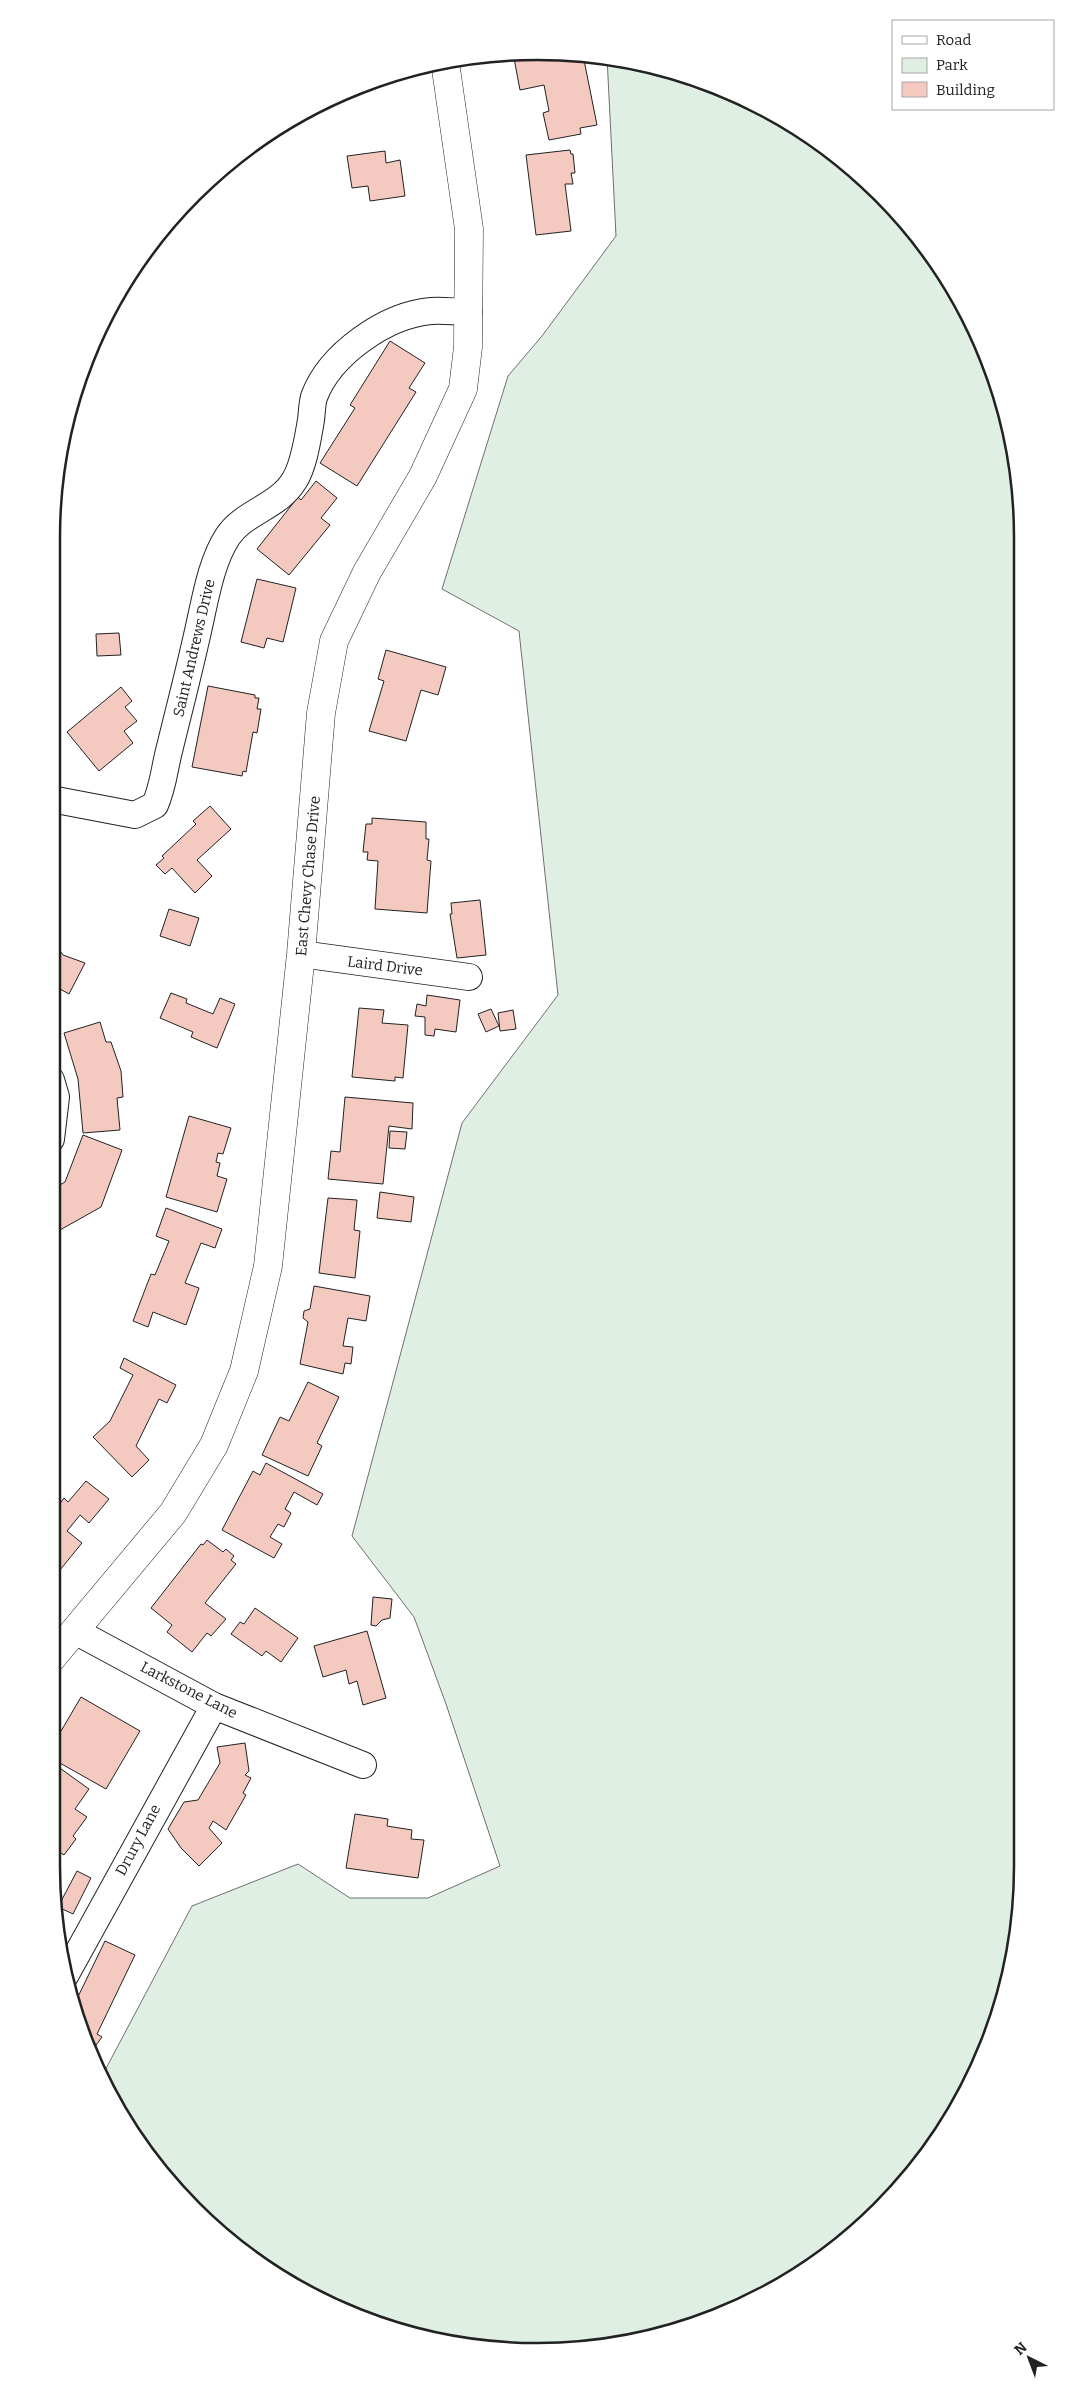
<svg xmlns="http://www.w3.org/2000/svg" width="1074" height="2403" font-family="Bitter,serif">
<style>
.green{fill:#e0efe3;stroke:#6f6f6f}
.building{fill:#f3c9c0;stroke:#222}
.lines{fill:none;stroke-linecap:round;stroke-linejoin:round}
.street-casing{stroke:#222;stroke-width:28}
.secondary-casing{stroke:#222;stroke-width:29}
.street{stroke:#fff;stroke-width:26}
.secondary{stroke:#fff;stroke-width:28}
.labels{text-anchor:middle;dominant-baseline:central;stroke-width:4;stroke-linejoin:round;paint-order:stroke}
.street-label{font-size:15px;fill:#222;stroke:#fff}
.rim{fill:none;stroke:#222;stroke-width:2.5}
</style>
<rect width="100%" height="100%" fill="#fff"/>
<path class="green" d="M 607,57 L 693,77 L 832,151 L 922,241 L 986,351 L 1019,473 L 1023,1866 L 1013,1960 L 997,2022 L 958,2109 L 902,2186 L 857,2231 L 780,2287 L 631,2342 L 537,2352 L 443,2342 L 294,2287 L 217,2231 L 172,2186 L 116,2109 L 102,2076 L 192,1906 L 298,1864 L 350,1898 L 428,1898 L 500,1866 L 446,1704 L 414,1617 L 352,1536 L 462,1123 L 558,995 L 519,631 L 442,589 L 508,376 L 542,336 L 616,236 Z"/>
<path class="building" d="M 513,53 L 583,55 L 597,125 L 580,128 L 581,134 L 549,140 L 543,113 L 549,111 L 544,85 L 520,90 Z
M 570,150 L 571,154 L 573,154 L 575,173 L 571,173 L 573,184 L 565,184 L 571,231 L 536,235 L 526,155 Z
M 385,151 L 386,163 L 400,160 L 405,196 L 370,201 L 368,186 L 352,188 L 347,156 Z
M 390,341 L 425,363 L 409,388 L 416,392 L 357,486 L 320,463 L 355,408 L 350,405 Z
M 316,481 L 337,498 L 321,518 L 330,525 L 289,575 L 257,549 L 298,497 L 301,500 Z
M 257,579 L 296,588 L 283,642 L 267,638 L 264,648 L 241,642 Z
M 119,633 L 121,655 L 97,656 L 96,634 Z
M 386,650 L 446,667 L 438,695 L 421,690 L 406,741 L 369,731 L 384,681 L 378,679 Z
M 208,686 L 255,695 L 255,698 L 259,698 L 257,709 L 261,709 L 257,733 L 253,732 L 246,772 L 243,771 L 242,776 L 192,767 Z
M 121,687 L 132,701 L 125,707 L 137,721 L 124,731 L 133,743 L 99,771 L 67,732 Z
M 210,806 L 231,829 L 197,860 L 212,876 L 195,893 L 172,868 L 165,874 L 156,865 L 164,858 L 162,856 L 196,824 L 193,821 Z
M 372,818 L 426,822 L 426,839 L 429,839 L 427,860 L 431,861 L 427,913 L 375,909 L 378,861 L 367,860 L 368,852 L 363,852 L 366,824 L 372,824 Z
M 480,900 L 486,955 L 457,958 L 450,914 L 452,914 L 451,903 Z
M 169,909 L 199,918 L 190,946 L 160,936 Z
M 51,938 L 63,955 L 85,963 L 69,994 L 51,984 Z
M 171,993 L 187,999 L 186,1003 L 213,1014 L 220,998 L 235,1004 L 217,1048 L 191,1037 L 193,1032 L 160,1018 Z
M 427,995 L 460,1000 L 456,1032 L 435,1029 L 434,1036 L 425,1035 L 425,1017 L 415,1016 L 417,1004 L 426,1006 Z
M 359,1008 L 384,1010 L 382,1023 L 408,1025 L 403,1078 L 395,1077 L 395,1081 L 352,1077 Z
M 491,1009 L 499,1026 L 486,1032 L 478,1014 Z
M 513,1010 L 516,1029 L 500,1031 L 498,1013 Z
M 100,1022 L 106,1042 L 111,1042 L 121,1071 L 123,1097 L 117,1098 L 120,1130 L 83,1133 L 78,1079 L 64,1033 Z
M 345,1097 L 413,1103 L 412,1129 L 389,1126 L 383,1184 L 328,1179 L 331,1151 L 340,1152 Z
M 189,1116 L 231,1128 L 223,1154 L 218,1153 L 216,1162 L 220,1163 L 217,1176 L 227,1179 L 217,1212 L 166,1197 Z
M 390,1131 L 407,1132 L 405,1149 L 389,1148 Z
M 83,1135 L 122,1150 L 101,1207 L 51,1235 L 51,1190 L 65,1182 Z
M 380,1192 L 414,1197 L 411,1222 L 377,1218 Z
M 328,1198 L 357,1200 L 354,1230 L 360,1231 L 355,1278 L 319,1273 Z
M 166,1208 L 222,1229 L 215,1248 L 201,1243 L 185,1283 L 199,1288 L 186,1325 L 153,1312 L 148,1327 L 133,1321 L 151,1274 L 155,1275 L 169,1241 L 156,1236 Z
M 51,1275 L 53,1275 L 56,1315 L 51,1349 Z
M 314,1286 L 370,1296 L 366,1321 L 348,1318 L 343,1346 L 353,1347 L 351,1364 L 345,1363 L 343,1374 L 300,1364 L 308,1322 L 303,1318 L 304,1311 L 310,1309 Z
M 124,1358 L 176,1385 L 167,1403 L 159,1399 L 136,1446 L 149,1460 L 132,1477 L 93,1437 L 110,1421 L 133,1375 L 120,1368 Z
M 308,1382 L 339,1397 L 317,1443 L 322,1446 L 308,1476 L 262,1455 L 280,1417 L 289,1421 Z
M 266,1463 L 323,1494 L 317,1505 L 294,1492 L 285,1509 L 291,1513 L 284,1527 L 278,1524 L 270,1537 L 282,1544 L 274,1558 L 222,1530 L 253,1471 L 260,1475 Z
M 86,1481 L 109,1499 L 89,1523 L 80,1515 L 67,1531 L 82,1543 L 51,1581 L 51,1516 L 64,1498 L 68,1502 Z
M 207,1540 L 223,1552 L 226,1549 L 234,1556 L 231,1560 L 236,1564 L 205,1603 L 226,1619 L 211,1636 L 207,1633 L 192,1652 L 167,1632 L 172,1625 L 151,1608 L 201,1544 L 203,1545 Z
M 373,1597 L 392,1599 L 390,1618 L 382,1620 L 376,1626 L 371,1625 Z
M 255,1608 L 298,1638 L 281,1662 L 266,1651 L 262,1656 L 231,1634 L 240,1622 L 244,1624 Z
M 367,1631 L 386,1698 L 363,1705 L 357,1681 L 349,1684 L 346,1670 L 323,1677 L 314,1646 Z
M 81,1697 L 140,1731 L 106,1789 L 51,1758 L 51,1742 L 54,1743 Z
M 245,1743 L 249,1771 L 245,1775 L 251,1778 L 243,1793 L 246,1795 L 226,1830 L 213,1821 L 209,1828 L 222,1843 L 199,1866 L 181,1848 L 168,1829 L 184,1802 L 198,1800 L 220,1763 L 217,1747 Z
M 57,1766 L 89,1789 L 75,1809 L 87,1817 L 73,1836 L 76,1839 L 64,1855 L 56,1850 L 51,1857 L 51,1775 Z
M 355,1814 L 388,1819 L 387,1826 L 412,1830 L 411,1839 L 424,1840 L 418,1878 L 346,1868 Z
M 77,1871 L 91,1878 L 73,1914 L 58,1907 Z
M 105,1941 L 135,1955 L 97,2034 L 102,2037 L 91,2052 L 77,2022 L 73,2007 Z"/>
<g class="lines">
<g class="street-casing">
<path id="street" d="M 51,799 L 135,815 L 155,805 C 164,784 164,769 170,747 C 180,706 191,664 200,622 C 206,595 212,560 228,536 C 244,512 278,507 294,481 C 304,466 308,437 311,420 C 312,412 312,404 314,397 C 330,354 386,315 431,311 C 443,310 456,312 469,312
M 301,954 L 469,977
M 51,1139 L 56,1097 L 51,1080
M 75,1631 L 214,1706 L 363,1765
M 65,1976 L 214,1706"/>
</g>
<g class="secondary-casing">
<path id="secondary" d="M 51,1659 L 173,1513 L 214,1445 L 244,1371 L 268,1266 L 301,954 L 321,713 L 334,641 L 367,572 L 423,476 L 463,389 L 468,347 L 469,229 L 445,62"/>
</g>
<use href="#street" class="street"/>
<use href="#secondary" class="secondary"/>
</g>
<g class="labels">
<g class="street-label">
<text transform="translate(194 648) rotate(-77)">Saint Andrews Drive</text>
<text transform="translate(308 876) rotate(-85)">East Chevy Chase Drive</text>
<text transform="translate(385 966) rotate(7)">Laird Drive</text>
<text transform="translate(189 1690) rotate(27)">Larkstone Lane</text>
<text transform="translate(138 1840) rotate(-62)">Drury Lane</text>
</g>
</g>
<path d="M0 0H1074V2403H0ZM537 60H537A477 477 0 0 1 1014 537V1866A477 477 0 0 1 537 2343H537A477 477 0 0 1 60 1866V537A477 477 0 0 1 537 60Z" fill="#fff" fill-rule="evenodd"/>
<path class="rim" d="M537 60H537A477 477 0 0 1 1014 537V1866A477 477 0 0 1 537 2343H537A477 477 0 0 1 60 1866V537A477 477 0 0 1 537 60Z"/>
<rect x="892" y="20" width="162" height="90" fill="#ffffff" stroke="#a7a7a7"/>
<rect x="902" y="36" width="25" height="8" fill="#ffffff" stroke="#a7a7a7"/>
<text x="936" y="45" font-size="15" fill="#222222">Road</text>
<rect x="902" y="58" width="25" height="15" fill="#e0efe3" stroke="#a7a7a7"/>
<text x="936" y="70" font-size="15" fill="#222222">Park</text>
<rect x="902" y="82" width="25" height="15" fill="#f3c9c0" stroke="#a7a7a7"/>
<text x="936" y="95" font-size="15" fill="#222222">Building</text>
<g transform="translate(1029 2358) rotate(318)" stroke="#ffffff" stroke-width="4" paint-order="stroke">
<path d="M0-4L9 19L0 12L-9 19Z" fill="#222222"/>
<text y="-8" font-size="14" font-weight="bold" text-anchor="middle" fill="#222222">N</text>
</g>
</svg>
